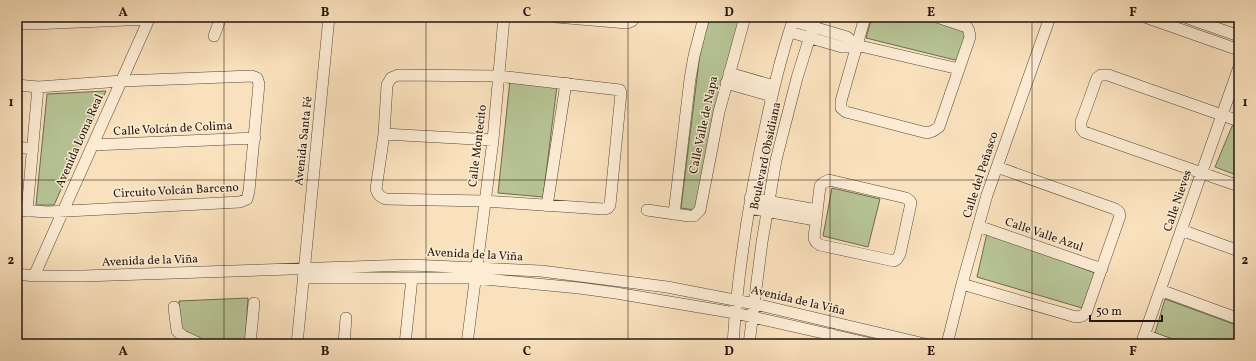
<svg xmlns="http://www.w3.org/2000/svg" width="1256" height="361" font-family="Vollkorn,serif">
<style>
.green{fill:#b7c496;stroke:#6c6c51}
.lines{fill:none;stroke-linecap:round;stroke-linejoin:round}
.minor-casing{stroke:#574838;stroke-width:12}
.minor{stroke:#fcecd4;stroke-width:11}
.grid{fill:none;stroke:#21150c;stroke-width:1;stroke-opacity:0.55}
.labels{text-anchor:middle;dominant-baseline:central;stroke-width:3;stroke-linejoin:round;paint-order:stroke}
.street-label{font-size:12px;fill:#21150c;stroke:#fcecd4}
.neatline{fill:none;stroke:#21150c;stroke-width:1.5}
.grid-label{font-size:13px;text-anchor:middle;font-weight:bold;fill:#21150c}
</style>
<rect width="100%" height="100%" fill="#fae1bd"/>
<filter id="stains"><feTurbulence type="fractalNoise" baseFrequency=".005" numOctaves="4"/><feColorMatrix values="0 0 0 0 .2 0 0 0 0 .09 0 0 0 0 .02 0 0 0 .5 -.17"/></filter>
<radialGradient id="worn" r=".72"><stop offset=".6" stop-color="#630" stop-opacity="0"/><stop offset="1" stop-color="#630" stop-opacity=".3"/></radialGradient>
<path class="green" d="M 710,17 L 742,17 L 695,210 L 681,208 L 701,45 Z
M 872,17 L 924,17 L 968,33 L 959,61 L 866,38 Z
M 510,80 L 557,86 L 543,197 L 498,193 Z
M 106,91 L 54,205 L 36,205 L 47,94 Z
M 1233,124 L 1239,126 L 1239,176 L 1215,167 Z
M 832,188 L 880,199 L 868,247 L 823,236 Z
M 987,233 L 1095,273 L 1082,308 L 977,277 Z
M 248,298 L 245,344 L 213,344 L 181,330 L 179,301 Z
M 1165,299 L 1239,326 L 1239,344 L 1187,344 L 1155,333 Z"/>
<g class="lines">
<g class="minor-casing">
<path id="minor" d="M 556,17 L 627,23 L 632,21 L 635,17
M 865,17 L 841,101 L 841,108 L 846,112 L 927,133 L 933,131 L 939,127 L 970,37 L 969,31 L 967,27 L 937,17
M 1145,17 L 1239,50
M 1185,17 L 1239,36
M 793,21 L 847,37 L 856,45
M 17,23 L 33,24 L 149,19
M 790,32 L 842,47 L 848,47 L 856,45 L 959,69
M 214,36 L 221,17
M 729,73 L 774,86
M 398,75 L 498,76 L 620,90 L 621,93 L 610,205 L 608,208 L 603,209 L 484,201 L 386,199 C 380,197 378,195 376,189 L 384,134 L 387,85 L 391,78 Z
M 726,83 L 772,96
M 17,85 L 38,87 L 122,81 L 252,76 L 257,78 L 259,84 L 249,191 L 247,199 L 240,202 L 48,212 L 17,210
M 1239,121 L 1108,75 L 1101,75 L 1097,78 L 1081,122 L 1081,128 L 1084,132 L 1239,186
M 384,134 L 493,140
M 93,145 L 255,138
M 17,147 L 33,149
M 829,180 L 906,198 L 910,201 L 911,203 L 900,254 L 897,259 L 894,261 L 820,245 L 816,242 L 814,238 L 820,186 L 823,183 Z
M 750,198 L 817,210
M 547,206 L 566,83
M 749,208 L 815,220
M 647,210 L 689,216 L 694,216 L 700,210 L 719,112 L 745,17
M 27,211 L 38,87
M 674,214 L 690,79 L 694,56 L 704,17
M 978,226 L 1102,269
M 1181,230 L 1239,251
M 17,274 L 34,276 L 83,276 L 410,265 L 541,271 L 667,287 L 755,304 L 925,344
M 34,276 L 150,17
M 304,278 L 474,278 L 579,288 L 616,293 L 735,313 L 872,344
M 962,284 L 1076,317 L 1082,316 L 1086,313 L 1120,216 L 1119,212 L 1115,209 L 997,167
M 1160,290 L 1239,319
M 174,307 L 177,331 L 183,336 L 200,344
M 1144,335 L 1169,344
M 250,344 L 254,303
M 297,344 L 329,17
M 344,344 L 346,318
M 405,344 L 412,278
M 467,344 L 493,140 L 504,17
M 733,344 C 738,268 750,193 767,119 C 774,85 783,50 794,17
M 749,344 L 762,242 L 776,160 L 797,78 L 816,17
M 827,344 L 831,334
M 947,344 L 962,284 L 987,195 L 1050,17
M 1141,344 L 1239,67"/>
</g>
<use href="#minor" class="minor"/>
</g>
<path class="grid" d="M 224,17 L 224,344M 426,17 L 426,344M 628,17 L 628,344M 830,17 L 830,344M 1032,17 L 1032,344M 17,180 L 1239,180"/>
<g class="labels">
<g class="street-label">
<text transform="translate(704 125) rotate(-78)">Calle Valle de Napa</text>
<text transform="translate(173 129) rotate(-3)">Calle Volcán de Colima</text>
<text transform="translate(80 141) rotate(-66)">Avenida Loma Real</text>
<text transform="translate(304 141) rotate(-84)">Avenida Santa Fé</text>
<text transform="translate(478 146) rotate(-83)">Calle Montecito</text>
<text transform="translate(766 156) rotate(-78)">Boulevard Obsidiana</text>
<text transform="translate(981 175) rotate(-72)">Calle del Peñasco</text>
<text transform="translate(176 191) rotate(-3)">Circuito Volcán Barceno</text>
<text transform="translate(1178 201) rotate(-71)">Calle Nieves</text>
<text transform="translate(1044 235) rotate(19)">Calle Valle Azul</text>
<text transform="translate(475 255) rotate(3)">Avenida de la Viña</text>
<text transform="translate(150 261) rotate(-2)">Avenida de la Viña</text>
<text transform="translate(798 301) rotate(13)">Avenida de la Viña</text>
</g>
</g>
<rect width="1256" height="361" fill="none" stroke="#fae1bd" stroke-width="44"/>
<path d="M1090 315v6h72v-6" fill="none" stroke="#21150c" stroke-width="2"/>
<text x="1096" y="315" font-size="12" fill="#21150c" stroke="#fcecd4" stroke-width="3" paint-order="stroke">50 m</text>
<rect x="22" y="22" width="1212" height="317" class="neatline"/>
<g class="grid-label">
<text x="123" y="16">A</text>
<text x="325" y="16">B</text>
<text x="527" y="16">C</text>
<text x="729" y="16">D</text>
<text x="931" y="16">E</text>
<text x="1133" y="16">F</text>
<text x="11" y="106">1</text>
<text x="1245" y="106">1</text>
<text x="11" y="264">2</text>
<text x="1245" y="264">2</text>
<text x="123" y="355">A</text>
<text x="325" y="355">B</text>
<text x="527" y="355">C</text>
<text x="729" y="355">D</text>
<text x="931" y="355">E</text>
<text x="1133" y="355">F</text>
</g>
<rect width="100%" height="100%" filter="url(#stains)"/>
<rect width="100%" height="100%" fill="url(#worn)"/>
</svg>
